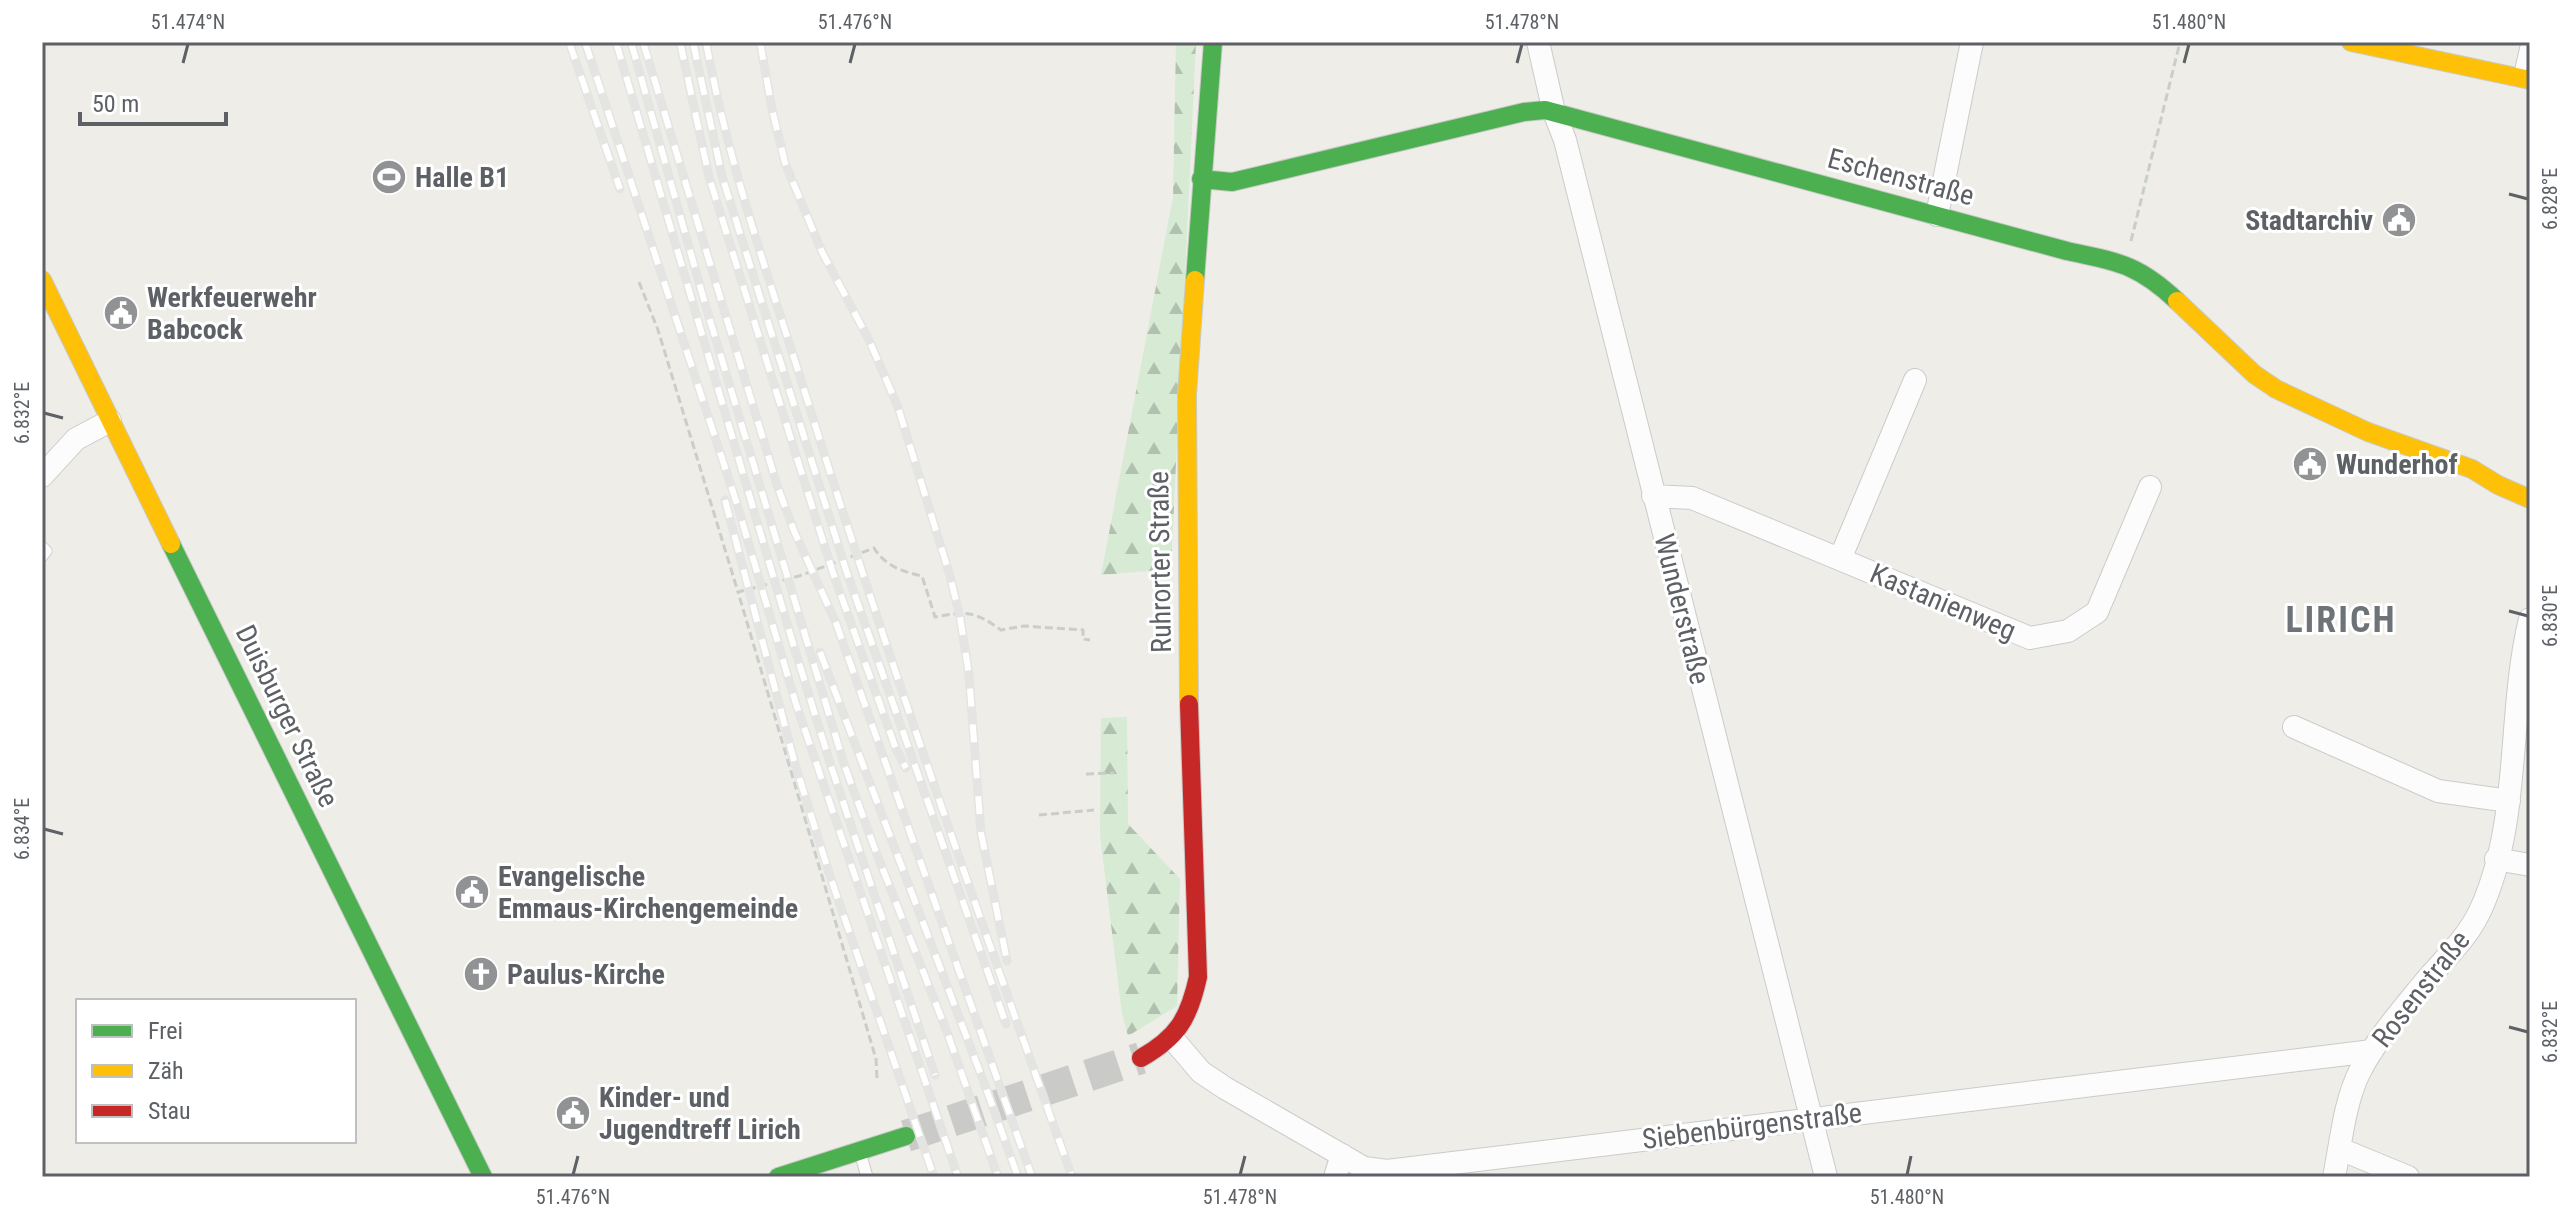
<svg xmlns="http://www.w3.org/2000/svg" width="2572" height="1219" font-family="'Roboto Condensed',sans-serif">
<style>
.forest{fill:url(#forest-firs)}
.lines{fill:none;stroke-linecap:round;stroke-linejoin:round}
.secondary-tunnel{stroke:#cacac8;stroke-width:32;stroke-dasharray:32 16;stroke-linecap:butt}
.lane-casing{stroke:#cacbca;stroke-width:13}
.street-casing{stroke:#cacbca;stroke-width:24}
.fast-casing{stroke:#c9cac8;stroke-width:20}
.slow-casing{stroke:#c9cac8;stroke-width:20}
.jam-casing{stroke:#c9cac8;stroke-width:20}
.path{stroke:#cacecb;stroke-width:3;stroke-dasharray:8 4;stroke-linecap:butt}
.lane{stroke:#fcfcfc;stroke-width:11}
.street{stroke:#fcfcfc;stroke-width:22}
.fast{stroke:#4caf50;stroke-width:18}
.slow{stroke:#ffc107;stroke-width:18}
.jam{stroke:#c62828;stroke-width:18}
.rail-casing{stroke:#e4e4e3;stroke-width:9}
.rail{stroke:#fff;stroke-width:6;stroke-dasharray:18;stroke-linecap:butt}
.ticks{fill:none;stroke:#5d6166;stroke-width:3}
.labels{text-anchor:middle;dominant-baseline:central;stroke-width:6;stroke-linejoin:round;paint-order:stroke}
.poi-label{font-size:28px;font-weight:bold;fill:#5d6166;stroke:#fff;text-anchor:start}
.street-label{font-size:28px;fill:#5d6166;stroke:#fff}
.district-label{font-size:36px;font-weight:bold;letter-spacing:2px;fill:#6e7378;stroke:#fff}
.neatline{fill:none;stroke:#5d6166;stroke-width:3}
.ticks-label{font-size:20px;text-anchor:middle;fill:#5d6166}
</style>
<defs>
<pattern id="forest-firs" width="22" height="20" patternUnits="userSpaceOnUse" patternTransform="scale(2)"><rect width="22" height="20" fill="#d6ead4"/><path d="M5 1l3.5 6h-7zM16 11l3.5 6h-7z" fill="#b1c1b0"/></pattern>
</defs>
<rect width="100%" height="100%" fill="#eeede8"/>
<path class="forest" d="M 1176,42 L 1196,42 L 1171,569 L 1101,575 L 1173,197 Z
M 1127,717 L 1128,824 L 1180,879 L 1177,1006 L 1128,1036 L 1122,1014 L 1100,835 L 1101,718 Z"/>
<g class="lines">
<path class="secondary-tunnel" d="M 906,1136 L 1141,1058"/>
<g class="lane-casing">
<path id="lane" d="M 2519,77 L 2527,42
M 42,547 L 46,551 L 42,556
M 860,1152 L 867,1177"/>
</g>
<g class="street-casing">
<path id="street" d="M 1538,42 L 1554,112 L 1565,140 L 1826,1177
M 1937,215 L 1972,42
M 42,476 L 76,439 L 110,421
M 1653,496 L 1692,498 L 2030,638 L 2068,631 L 2097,612 L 2150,487
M 1840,559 L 1915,380
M 2294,727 L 2438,791 L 2509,801
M 2496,859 L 2530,865
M 1172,1038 L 1201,1072 L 1225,1088 L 1364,1168 L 1387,1171 L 2372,1051
M 2340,1149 L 2408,1177
M 1335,1177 L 1342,1155
M 2334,1177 C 2341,1143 2344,1103 2360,1071 C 2376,1040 2402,1010 2424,983 C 2443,960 2467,939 2480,911 C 2522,821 2507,713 2530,619"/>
</g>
<g class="fast-casing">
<path id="fast" d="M 1201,179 L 1232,182 L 1524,112 L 1545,110 L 2067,251 C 2118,262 2138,264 2177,301
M 1195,280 L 1213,42
M 171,544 L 483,1177
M 778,1177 L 906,1136"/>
</g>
<g class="slow-casing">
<path id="slow" d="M 2351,42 L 2530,80
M 42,280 L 171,544
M 2177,301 L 2254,374 L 2276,389 L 2368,432 L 2472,469 L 2498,485 L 2530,499
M 1189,704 L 1187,395 L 1195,280"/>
</g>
<g class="jam-casing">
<path id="jam" d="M 1141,1058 C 1178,1037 1189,1018 1198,977 L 1189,704"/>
</g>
<path class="path" d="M 2131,241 L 2180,42
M 639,282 L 658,330 L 738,592
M 1086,774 L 1114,773
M 1039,815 L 1094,810
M 877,1078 L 876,1059 L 738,592 L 799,576 L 874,548 C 884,565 903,572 922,576 L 935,617 C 966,611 975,611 1001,630 L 1024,626 L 1083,630 L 1083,639 L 1090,640"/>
<use href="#lane" class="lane"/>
<use href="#street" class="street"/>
<use href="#fast" class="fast"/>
<use href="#slow" class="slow"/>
<use href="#jam" class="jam"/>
<g class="rail-casing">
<path id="rail" d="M 569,42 L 620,189
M 585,42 L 737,504 L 796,704 L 958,1177
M 616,42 L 794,647 L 832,769 L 935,1075
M 631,42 L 706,307 L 844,764 L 876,852 L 947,1032 L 998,1177
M 643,42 L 777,485 L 794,531 L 836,623 L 1032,1177
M 680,42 L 709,177 L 833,573 L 896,749 L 906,768
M 693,42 L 722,176 L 846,570 L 1006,1024
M 706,42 C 729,169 774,292 812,415 C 892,671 982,924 1072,1177
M 760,42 L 772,109 L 785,163 L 822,252 L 869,340 L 898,407 L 950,576 L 960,617 L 969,675 L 981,833 L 1007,961
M 725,500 L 795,764 L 830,876 L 934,1177
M 820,652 L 983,1080 L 1018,1177"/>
</g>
<use href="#rail" class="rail"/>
</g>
<path class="ticks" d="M 183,63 L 188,44M 850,63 L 855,44M 1517,63 L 1522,44M 2184,63 L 2189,44M 2509,194 L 2528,199M 44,413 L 63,418M 2509,611 L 2528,616M 44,829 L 63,834M 2509,1027 L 2528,1032M 573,1175 L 578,1156M 1240,1175 L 1245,1156M 1907,1175 L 1911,1156"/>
<defs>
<g id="stadium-disc" transform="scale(1.8)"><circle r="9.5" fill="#909294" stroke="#fff"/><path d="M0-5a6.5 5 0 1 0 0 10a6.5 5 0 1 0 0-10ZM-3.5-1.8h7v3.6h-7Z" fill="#fff"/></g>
<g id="civic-disc" transform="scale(1.8)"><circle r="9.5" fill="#909294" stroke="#fff"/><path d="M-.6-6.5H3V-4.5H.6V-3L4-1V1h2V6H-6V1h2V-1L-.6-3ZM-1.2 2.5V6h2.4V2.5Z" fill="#fff"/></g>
<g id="church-disc" transform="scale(1.8)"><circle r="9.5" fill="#909294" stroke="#fff"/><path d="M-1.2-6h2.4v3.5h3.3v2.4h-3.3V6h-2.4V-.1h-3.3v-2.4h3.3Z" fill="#fff"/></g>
</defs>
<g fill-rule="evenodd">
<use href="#stadium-disc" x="389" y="177"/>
<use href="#civic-disc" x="2399" y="220"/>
<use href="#civic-disc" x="121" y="313"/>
<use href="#civic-disc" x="2310" y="464"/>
<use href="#civic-disc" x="472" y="892"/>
<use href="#church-disc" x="481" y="974"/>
<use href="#civic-disc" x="573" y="1113"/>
</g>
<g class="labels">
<g class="poi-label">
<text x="415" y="177">Halle B1</text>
<text x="2373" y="220" text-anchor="end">Stadtarchiv</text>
<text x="147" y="297">Werkfeuerwehr<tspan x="147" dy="32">Babcock</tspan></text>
<text x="2336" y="464">Wunderhof</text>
<text x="498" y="876">Evangelische<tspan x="498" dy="32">Emmaus-Kirchengemeinde</tspan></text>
<text x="507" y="974">Paulus-Kirche</text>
<text x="599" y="1097">Kinder- und<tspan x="599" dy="32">Jugendtreff Lirich</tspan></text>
</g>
<g class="street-label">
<text transform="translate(1901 177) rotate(15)">Eschenstraße</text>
<text transform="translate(1160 562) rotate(-91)">Ruhrorter Straße</text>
<text transform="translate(1943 602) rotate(23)">Kastanienweg</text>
<text transform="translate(1682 609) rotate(76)">Wunderstraße</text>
<text transform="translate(287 716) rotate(64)">Duisburger Straße</text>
<text transform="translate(2421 989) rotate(-52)">Rosenstraße</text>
<text transform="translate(1752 1126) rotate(-7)">Siebenbürgenstraße</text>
</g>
<g class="district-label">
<text x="2341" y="620">LIRICH</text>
</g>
</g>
<rect width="2572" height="1219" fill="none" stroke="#ffffff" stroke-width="88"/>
<rect x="76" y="999" width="280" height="144" fill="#ffffff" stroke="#bec0c2" stroke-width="2"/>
<rect x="92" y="1025" width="40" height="12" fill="#4caf50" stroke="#bec0c2" stroke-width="2"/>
<text x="148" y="1039" font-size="24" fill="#5d6166">Frei</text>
<rect x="92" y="1065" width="40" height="12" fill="#ffc107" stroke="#bec0c2" stroke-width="2"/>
<text x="148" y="1079" font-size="24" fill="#5d6166">Zäh</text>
<rect x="92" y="1105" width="40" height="12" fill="#c62828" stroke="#bec0c2" stroke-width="2"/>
<text x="148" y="1119" font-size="24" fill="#5d6166">Stau</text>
<path d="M80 112v12h146v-12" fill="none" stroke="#5d6166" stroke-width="4"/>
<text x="92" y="112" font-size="24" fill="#5d6166" stroke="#ffffff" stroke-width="6" paint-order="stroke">50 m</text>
<rect x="44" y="44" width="2484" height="1131" class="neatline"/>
<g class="ticks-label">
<text x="188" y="29">51.474°N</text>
<text x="855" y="29">51.476°N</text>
<text x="1522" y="29">51.478°N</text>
<text x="2189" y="29">51.480°N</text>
<text transform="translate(2550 199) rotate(-90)" y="7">6.828°E</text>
<text transform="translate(22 413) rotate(-90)" y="7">6.832°E</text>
<text transform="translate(2550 616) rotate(-90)" y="7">6.830°E</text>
<text transform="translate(22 829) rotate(-90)" y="7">6.834°E</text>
<text transform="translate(2550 1032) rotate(-90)" y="7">6.832°E</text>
<text x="573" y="1204">51.476°N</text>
<text x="1240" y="1204">51.478°N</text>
<text x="1907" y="1204">51.480°N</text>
</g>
</svg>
